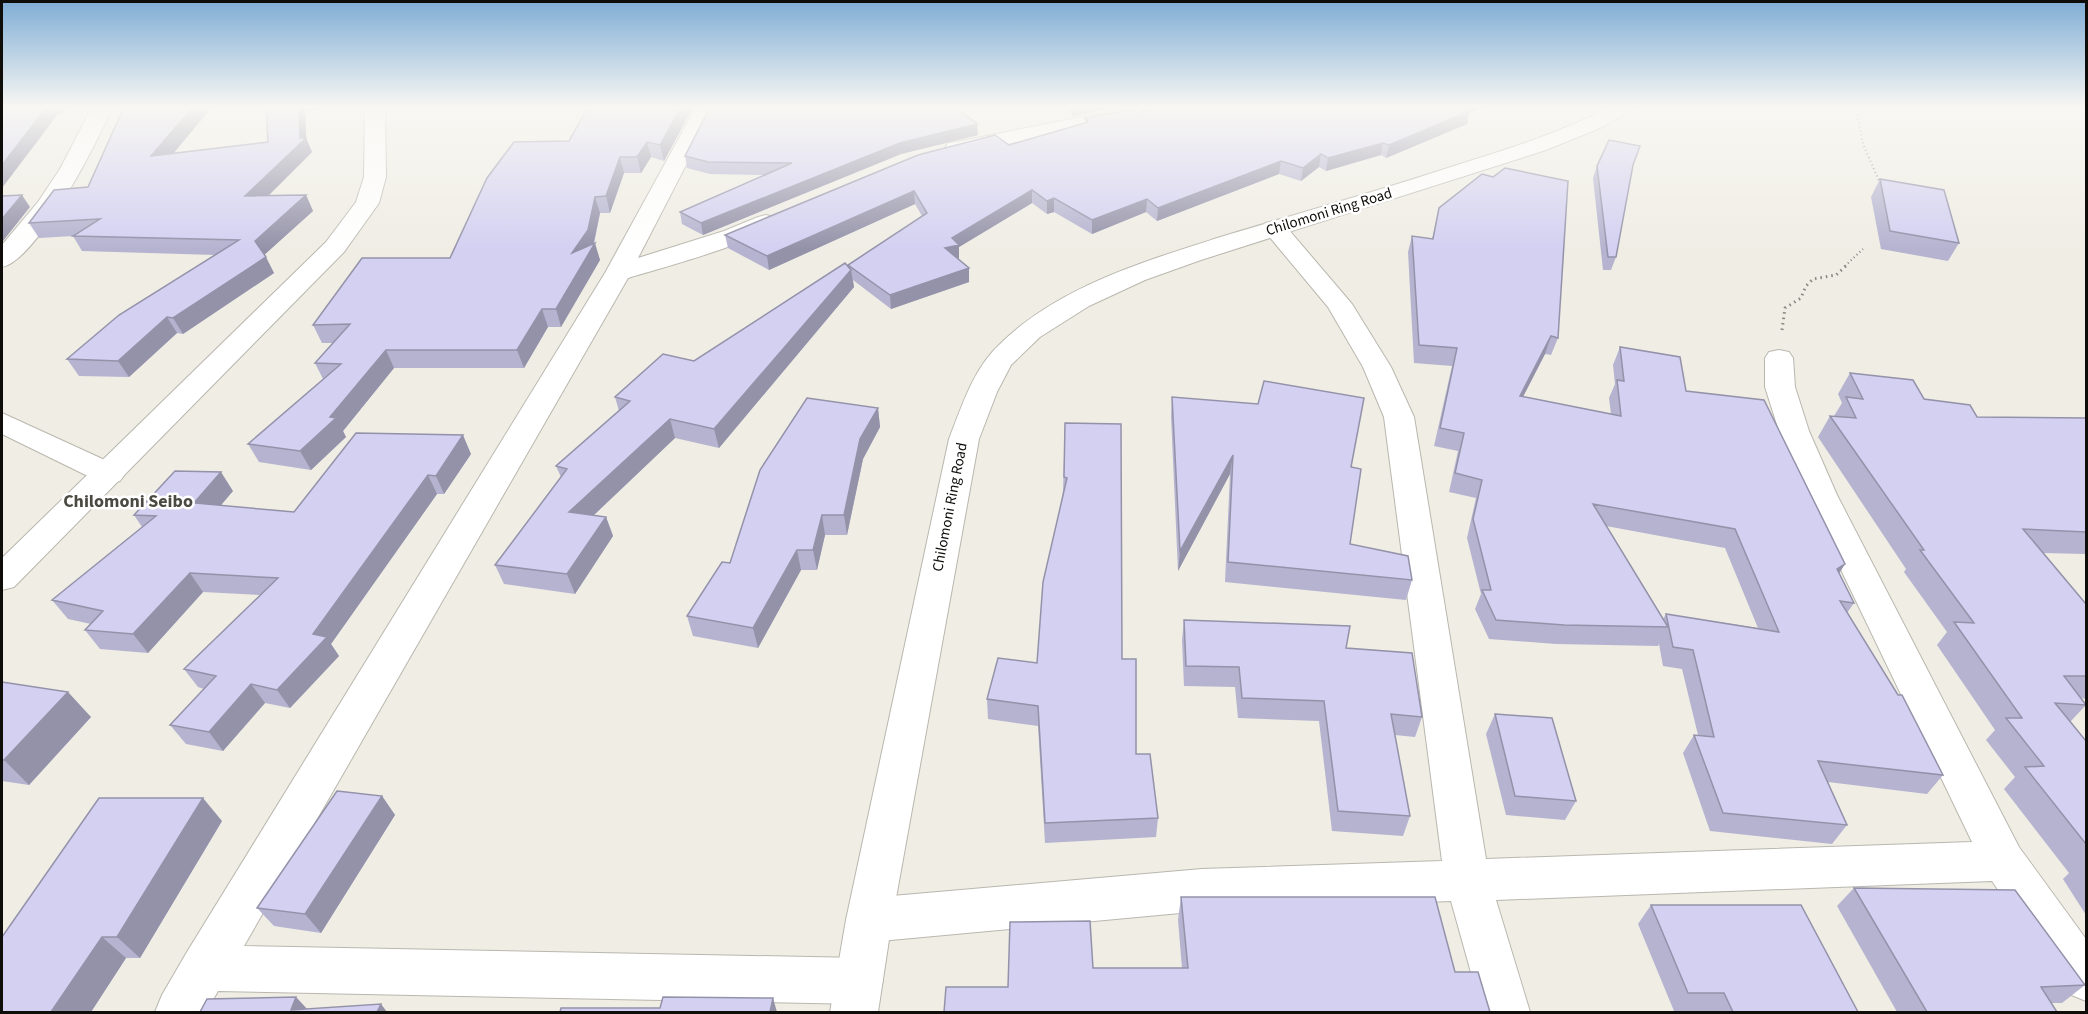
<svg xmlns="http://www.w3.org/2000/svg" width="2088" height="1014" font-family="'Source Sans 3',sans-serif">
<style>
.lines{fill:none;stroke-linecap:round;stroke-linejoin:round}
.minor-casing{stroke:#b9b7ae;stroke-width:2}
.tertiary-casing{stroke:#b9b7ae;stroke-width:2}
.path-far1{stroke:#898781;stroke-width:2;stroke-dasharray:1 3;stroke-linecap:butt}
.path{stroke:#898781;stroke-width:3;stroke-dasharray:1.5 4;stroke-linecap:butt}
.minor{fill:#fff;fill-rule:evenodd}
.tertiary{fill:#fff;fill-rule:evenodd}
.wall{fill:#b5b3d0;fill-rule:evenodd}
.shaded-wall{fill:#9492a9}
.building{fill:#d3d0f2;stroke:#9492a9;stroke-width:1.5}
.labels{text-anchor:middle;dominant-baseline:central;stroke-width:5;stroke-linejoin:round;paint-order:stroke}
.street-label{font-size:15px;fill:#0e0d0a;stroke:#fff}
.quarter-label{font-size:18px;font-weight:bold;fill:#4b4a42;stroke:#fff}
</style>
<rect width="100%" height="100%" fill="#efede4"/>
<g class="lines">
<g class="minor-casing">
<path id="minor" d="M 92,107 L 112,107 C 99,141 36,261 2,267 L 2,245 L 38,202 L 60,169 Z
M 696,107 L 716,107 L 638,258 L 724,231 L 758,217 L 766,215 L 774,217 L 778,222 C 766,240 654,270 628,278 L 244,946 L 859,958 L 876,964 L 883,981 L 876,998 L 859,1004 L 218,991 L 206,1012 L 155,1012 L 162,995 L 187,952 L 605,273 Z
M 1132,107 L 1176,107 L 1166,113 L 956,154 L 948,153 L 945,148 L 948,143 L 956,142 Z
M 1274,221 L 1283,223 L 1352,304 L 1391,367 L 1414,417 L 1486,859 L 1972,842 L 1805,495 L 1779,431 L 1765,387 L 1765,358 L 1769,352 L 1779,350 L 1789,352 L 1793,358 L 1795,387 L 1809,431 L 1837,495 L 2019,847 L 2086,939 L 2086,1001 L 2069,994 L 1992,881 L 1496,900 L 1530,1012 L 1482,1012 L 1451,901 L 1202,911 L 869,942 L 853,935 L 846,920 L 853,905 L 869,898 L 1202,869 L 1442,861 L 1384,417 L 1363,367 L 1328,307 L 1262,228 L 1265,223 Z
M 2,413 L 120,467 L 125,474 L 120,481 L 109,484 L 98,481 L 2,434 Z"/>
</g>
<g class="tertiary-casing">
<path id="tertiary" d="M 365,107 L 385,107 L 386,177 L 379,203 L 344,252 L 14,587 L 2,590 L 2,558 L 326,242 L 356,202 L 364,177 Z
M 1610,107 L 1637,107 L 1600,128 L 1546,150 L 1201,260 L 1145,280 L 1089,306 L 1040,337 L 1011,365 L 997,392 L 979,439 L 892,920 L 878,1012 L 830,1012 L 846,920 L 949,439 C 962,406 973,369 1000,344 C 1060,285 1149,260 1227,235 C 1304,212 1381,190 1457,165 C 1509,149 1562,132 1610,107 Z"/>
</g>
<path class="path-far1" d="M 1856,107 L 1863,144 L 1880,183
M 1845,266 L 1863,249"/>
<path class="path" d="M 1782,330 L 1785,308 L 1801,298 L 1806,286 L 1813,279 L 1836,275 L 1847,265"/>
<use href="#minor" class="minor"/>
<use href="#tertiary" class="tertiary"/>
</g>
<path class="wall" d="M 124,107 L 212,107 L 174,153 L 268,142 L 266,107 L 319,107 L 318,110 L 305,111 L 306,138 L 312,152 L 268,196 L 306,195 L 313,211 L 264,255 L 274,273 L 183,334 L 177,333 L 129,377 L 79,376 L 67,359 L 215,255 L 82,251 L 73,236 L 39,238 L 29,223 L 88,187 Z
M 588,107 L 692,107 L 692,109 L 664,161 L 651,157 L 641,173 L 624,173 L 610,213 L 600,213 L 594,244 L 600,260 L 561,327 L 548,327 L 524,368 L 394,368 L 343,431 L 346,437 L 311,470 L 259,462 L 248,444 L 323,379 L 315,363 L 333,343 L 322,343 L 313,325 L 450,258 L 569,141 Z
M 1066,107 L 1115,107 L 1073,116 Z
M 1157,107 L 1484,107 L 1469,113 L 1467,124 L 1386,158 L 1381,155 L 1326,171 L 1319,167 L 1301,181 L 1279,174 L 1157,221 L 1146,212 L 1092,234 L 1054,212 L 1047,214 L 1032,203 L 959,247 L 959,258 L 957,259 L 969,268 L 969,282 L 891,309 L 853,280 L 854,287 L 719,448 L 675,438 L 594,515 L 606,517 L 613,536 L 575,594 L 504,584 L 495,565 L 561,477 L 556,466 L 619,411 L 615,397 L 694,361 L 849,267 L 848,265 L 922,216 L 915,204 L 769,270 L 728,248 L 725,235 L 1009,145 L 1085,123 L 1085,118 L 1136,113 Z
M 978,135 L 901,154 L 703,235 L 682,224 L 680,212 L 766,175 L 710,174 L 687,168 L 685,156 Z
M 1597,166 L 1633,166 L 1616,257 L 1611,270 L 1603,270 L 1593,178 Z
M 1880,179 L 1959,243 L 1948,261 L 1881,249 L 1871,197 Z
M 1439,208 L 1558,338 L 1551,355 L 1545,354 L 1523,397 L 1611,414 L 1609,398 L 1615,384 L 1613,365 L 1620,347 L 1686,391 L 1845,564 L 1839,573 L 1854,603 L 1847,613 L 1943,775 L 1927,794 L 1828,782 L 1847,825 L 1832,844 L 1710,831 L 1683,753 L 1694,735 L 1698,735 L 1682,669 L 1663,666 L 1659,644 L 1658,646 L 1556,644 L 1489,639 L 1475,609 L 1481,594 L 1467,538 L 1476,498 L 1449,492 L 1458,451 L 1434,446 L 1452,366 L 1414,363 L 1408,252 L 1412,236 L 1432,239 ZM 1606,526 L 1725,548 L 1758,628 L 1666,614 L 1663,619 Z
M 1850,373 L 1977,417 L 2086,418 L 2086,554 L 2043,553 L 2086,604 L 2086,699 L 2082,698 L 2086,705 L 2070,722 L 2086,741 L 2086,915 L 2063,879 L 2069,873 L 2004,789 L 2015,777 L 1986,740 L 1995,730 L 1937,645 L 1947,632 L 1904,572 L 1906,569 L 1818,437 L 1830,416 L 1834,416 L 1842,403 L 1838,394 Z
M 1172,397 L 1351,467 L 1350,544 L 1412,580 L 1406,600 L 1225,582 L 1230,474 L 1178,571 L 1171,416 Z
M 878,408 L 880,427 L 863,459 L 847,535 L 825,535 L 817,570 L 801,570 L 758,648 L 693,636 L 687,616 L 730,563 Z
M 1065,423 L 1122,659 L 1136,754 L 1158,818 L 1156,837 L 1045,843 L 1038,726 L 988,719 L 987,699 L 1037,663 L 1063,491 Z
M 471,454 L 444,494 L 437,494 L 331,644 L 339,656 L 290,708 L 265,703 L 223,751 L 186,744 L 170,725 L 204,689 L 198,687 L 184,669 L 260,595 L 203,592 L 148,653 L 100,649 L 85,630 L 91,624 L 68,619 L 52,600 L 142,527 L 134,515 L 233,491 L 220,505 L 294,512 Z
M 1184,620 L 1346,648 L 1422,717 L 1415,737 L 1395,735 L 1410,816 L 1403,836 L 1332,831 L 1319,721 L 1238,718 L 1235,687 L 1184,686 L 1182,640 Z
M 2,682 L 91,717 L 29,785 L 2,781 Z
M 1495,714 L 1576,801 L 1565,820 L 1506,815 L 1486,734 Z
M 382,796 L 395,815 L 321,933 L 274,926 L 257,908 Z
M 222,821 L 140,958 L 126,958 L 91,1012 L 2,1012 Z
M 1854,888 L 2085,985 L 2062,1003 L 2051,1003 L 2057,1012 L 1897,1012 L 1837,906 Z
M 1181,897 L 1455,972 L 1093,968 L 1182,968 L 1178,920 Z
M 1651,905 L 1858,1012 L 1709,1012 L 1709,1011 L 1674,1011 L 1638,924 Z"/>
<path class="shaded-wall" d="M 47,107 L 68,107 L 62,114 L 58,114 L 2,188 L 2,165 Z
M 193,107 L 212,107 L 159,170 L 151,156 Z
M 299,107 L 304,107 L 305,111 L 306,138 L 312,152 L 253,211 L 245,196 L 300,138 Z
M 681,107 L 692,107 L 692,109 L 664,161 L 660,145 Z
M 1073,107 L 1115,107 L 1073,116 Z
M 1459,107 L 1484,107 L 1469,113 L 1467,124 L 1386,158 L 1389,145 Z
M 977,124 L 978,135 L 901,154 L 703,235 L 701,223 L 900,143 Z
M 647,142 L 651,157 L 641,173 L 637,157 Z
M 1383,143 L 1381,155 L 1326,171 L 1328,158 Z
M 1321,154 L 1319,167 L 1301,181 L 1303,168 Z
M 620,157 L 624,173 L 610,213 L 606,196 Z
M 1281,161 L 1279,174 L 1157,221 L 1158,208 Z
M 1032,190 L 1032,203 L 959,247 L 959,258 L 946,262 L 945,248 L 952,238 Z
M 914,191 L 915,204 L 769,270 L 767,256 Z
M 22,195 L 30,207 L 3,241 L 2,239 L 2,219 Z
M 306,195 L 313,211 L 263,256 L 255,241 Z
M 595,197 L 600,213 L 593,246 L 572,253 Z
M 1054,198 L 1054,212 L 1047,214 L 1047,201 Z
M 1147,199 L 1146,212 L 1092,234 L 1092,220 Z
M 595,243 L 600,260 L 561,327 L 556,309 Z
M 266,257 L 274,273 L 183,334 L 173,318 Z
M 969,268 L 969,282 L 891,309 L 890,295 Z
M 851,270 L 854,287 L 719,448 L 714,429 Z
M 542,309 L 548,327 L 524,368 L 517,350 Z
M 167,317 L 177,333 L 129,377 L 118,361 Z
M 1551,336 L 1545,354 L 1514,414 L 1520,396 Z
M 386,350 L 394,368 L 343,431 L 346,437 L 311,470 L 300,451 Z
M 878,408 L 880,427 L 863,459 L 847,535 L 844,515 L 860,439 Z
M 670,419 L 675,438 L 576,532 L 569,512 Z
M 463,435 L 471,454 L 444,494 L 436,476 Z
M 1233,455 L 1230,474 L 1178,571 L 1180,551 Z
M 221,472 L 233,491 L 207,522 L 194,503 Z
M 428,475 L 437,494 L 331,644 L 339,656 L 290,708 L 277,690 L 313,634 Z
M 822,515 L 825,535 L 817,570 L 813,550 Z
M 606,517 L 613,536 L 575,594 L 567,574 Z
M 797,550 L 801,570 L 758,648 L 753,628 Z
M 1845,564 L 1833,583 L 1837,569 Z
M 190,573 L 203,592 L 148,653 L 133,634 Z
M 251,684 L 265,703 L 223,751 L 209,732 Z
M 68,692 L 91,717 L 29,785 L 4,760 Z
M 382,796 L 395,815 L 321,933 L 305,914 Z
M 203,798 L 222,821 L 140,958 L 117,937 Z
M 102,937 L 126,958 L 91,1012 L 51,1012 Z
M 296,997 L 309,1011 L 291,1010 Z
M 773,998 L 777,1012 L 770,1012 Z
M 381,1004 L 387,1012 L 377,1012 Z"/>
<path class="building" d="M 2,107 L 47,107 L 2,165 Z
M 124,107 L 193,107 L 151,156 L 268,142 L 266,107 L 299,107 L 300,138 L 306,138 L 245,196 L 306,195 L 255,241 L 266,257 L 173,318 L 167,317 L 118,361 L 67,359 L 119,315 L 239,240 L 73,236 L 100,219 L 29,223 L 54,190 L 88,187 Z
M 588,107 L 681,107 L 660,145 L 647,142 L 637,157 L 620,157 L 606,196 L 595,197 L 588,230 L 572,253 L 595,243 L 556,309 L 542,309 L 517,350 L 386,350 L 330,417 L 336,418 L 300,451 L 248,444 L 341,364 L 315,363 L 350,324 L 313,325 L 362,258 L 450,258 L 487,178 L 514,142 L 569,141 Z
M 710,107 L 955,107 L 977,124 L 900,143 L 701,223 L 680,212 L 792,163 L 708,162 L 685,156 Z
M 1157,107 L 1460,107 L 1470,111 L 1389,145 L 1383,143 L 1328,158 L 1321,154 L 1303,168 L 1281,161 L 1158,208 L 1147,199 L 1092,220 L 1054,198 L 1047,201 L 1032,190 L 952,238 L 959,245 L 945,248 L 969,268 L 890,295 L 848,265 L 927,213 L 914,191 L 767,256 L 725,235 L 918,155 L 995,135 L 1009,145 L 1088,122 L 1085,118 L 1133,109 L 1136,113 Z
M 1609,140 L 1640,146 L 1633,165 L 1616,257 L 1608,257 L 1597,166 Z
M 1505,168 L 1568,181 L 1558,338 L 1551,336 L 1520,396 L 1621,416 L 1617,380 L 1624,381 L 1620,347 L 1680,357 L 1686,391 L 1764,400 L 1845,564 L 1837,569 L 1854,603 L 1840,601 L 1898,695 L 1902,695 L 1943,775 L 1818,761 L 1847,825 L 1723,813 L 1694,735 L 1714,737 L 1693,650 L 1673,647 L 1666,614 L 1779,632 L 1735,529 L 1593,504 L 1668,627 L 1564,625 L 1496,620 L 1482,590 L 1491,590 L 1473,519 L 1482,480 L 1455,473 L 1464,433 L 1440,428 L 1457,348 L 1419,345 L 1412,236 L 1433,239 L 1439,208 L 1482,174 L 1493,177 Z
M 1880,179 L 1944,190 L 1959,243 L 1890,231 Z
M 22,195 L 2,219 L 2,196 Z
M 845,263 L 851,270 L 714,429 L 670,419 L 569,512 L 606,517 L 567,574 L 495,565 L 567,469 L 556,466 L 630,401 L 615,397 L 663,354 L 694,361 Z
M 1850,373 L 1913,380 L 1924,399 L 1970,405 L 1977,417 L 2086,418 L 2086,532 L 2023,529 L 2086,604 L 2086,676 L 2064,676 L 2086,705 L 2055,703 L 2086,741 L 2086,844 L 2025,767 L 2044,766 L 2006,718 L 2022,718 L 1954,622 L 1974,623 L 1920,550 L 1924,550 L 1830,416 L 1856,418 L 1846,397 L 1863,399 Z
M 1264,381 L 1364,398 L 1351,467 L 1361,469 L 1350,544 L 1408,556 L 1412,580 L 1228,562 L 1233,455 L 1180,551 L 1172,397 L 1258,404 Z
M 807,398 L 878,408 L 860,439 L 844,515 L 822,515 L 813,550 L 797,550 L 753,628 L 687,616 L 722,562 L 730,563 L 760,470 Z
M 1065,423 L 1121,424 L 1122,659 L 1136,659 L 1136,754 L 1150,754 L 1158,818 L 1045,823 L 1038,706 L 987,699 L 998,658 L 1037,663 L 1043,582 L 1067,478 L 1064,477 Z
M 356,433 L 463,435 L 436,476 L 428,475 L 313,634 L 327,637 L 277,690 L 251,684 L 209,732 L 170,725 L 216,676 L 184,669 L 278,578 L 190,573 L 133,634 L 85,630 L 103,611 L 52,600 L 156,516 L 134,515 L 175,471 L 221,472 L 194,503 L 294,512 Z
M 1184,620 L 1350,626 L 1346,648 L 1412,653 L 1422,717 L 1391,714 L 1410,816 L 1338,811 L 1324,701 L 1242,698 L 1239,667 L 1186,666 Z
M 2,682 L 68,692 L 4,760 L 2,760 Z
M 1495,714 L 1552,718 L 1576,801 L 1515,796 Z
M 337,791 L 382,796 L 305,914 L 257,908 Z
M 99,798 L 203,798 L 117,937 L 102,937 L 51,1012 L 2,1012 L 2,937 Z
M 1854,888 L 2015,890 L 2085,985 L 2041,987 L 2057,1012 L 1927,1012 Z
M 1181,897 L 1435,897 L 1455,972 L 1478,972 L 1490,1012 L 944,1012 L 946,987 L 1008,987 L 1010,922 L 1090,921 L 1093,968 L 1188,968 Z
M 1651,905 L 1801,905 L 1858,1012 L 1733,1012 L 1724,993 L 1688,993 Z
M 296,997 L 291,1010 L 381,1004 L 377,1012 L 200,1012 L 207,999 Z
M 663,997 L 773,998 L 770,1012 L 560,1012 L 561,1008 L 660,1008 Z"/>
<linearGradient id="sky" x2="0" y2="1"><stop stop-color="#7fadd5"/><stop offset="0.43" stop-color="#f8f7f3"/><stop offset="1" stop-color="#f8f7f3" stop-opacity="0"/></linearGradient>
<rect width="2088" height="249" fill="url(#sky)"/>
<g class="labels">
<g class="street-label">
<text transform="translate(1329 212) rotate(-17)">Chilomoni Ring Road</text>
<text transform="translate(950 507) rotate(-79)">Chilomoni Ring Road</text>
</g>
<g class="quarter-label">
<text x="128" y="501">Chilomoni Seibo</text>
</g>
</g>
<rect width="2088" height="1014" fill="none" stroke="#0e0d0a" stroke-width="6"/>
</svg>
